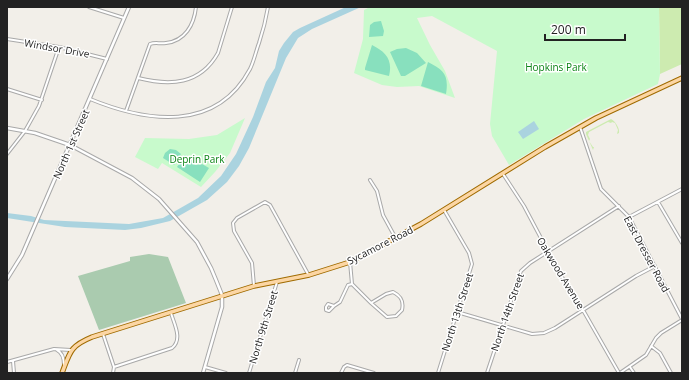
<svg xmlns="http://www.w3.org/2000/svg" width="689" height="380" font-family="'Open Sans',sans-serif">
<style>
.grass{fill:#cdebb0}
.cemetery{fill:#aacbaf}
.park{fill:#c8facc}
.pitch{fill:#88e0be}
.water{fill:#aad3df}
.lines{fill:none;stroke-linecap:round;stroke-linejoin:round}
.minor-casing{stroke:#a9a9a9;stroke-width:4}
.tertiary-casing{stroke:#a9a9a9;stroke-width:4.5}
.primary-casing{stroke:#a06b00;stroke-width:5.5}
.minor{stroke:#fff;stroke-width:2}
.tertiary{stroke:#fff;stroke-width:2.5}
.primary{stroke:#fcd6a4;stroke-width:3.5}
.labels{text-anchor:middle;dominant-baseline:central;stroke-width:3;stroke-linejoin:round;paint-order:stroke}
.street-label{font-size:10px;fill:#222;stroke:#fff}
.park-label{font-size:10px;fill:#0c8416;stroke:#fff}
</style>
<rect width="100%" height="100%" fill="#f2efe9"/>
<path class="grass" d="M 659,7 L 682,7 L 682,64 L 660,74 Z
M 611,119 C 615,121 620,128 619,133 L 617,134 L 618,130 L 615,123 L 612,122 L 611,123 L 608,122 L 589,132 L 588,135 L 590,139 L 589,141 L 593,147 L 594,147 L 593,150 L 586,134 L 586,132 Z"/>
<path class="cemetery" d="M 149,254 L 168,257 L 186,303 L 99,330 L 78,276 L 130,261 L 130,257 Z"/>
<path class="park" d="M 370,7 L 659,7 L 660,74 L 658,84 L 584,119 L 509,165 L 492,136 L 490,124 L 497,51 L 432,16 L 417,18 L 430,45 L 445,71 L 455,98 L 419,86 L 397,87 L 382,85 L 354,73 L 363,39 L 364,10 Z
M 245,118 L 230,153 L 215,172 L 201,187 L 162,163 L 158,169 L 135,157 L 145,138 L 189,139 L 217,135 Z"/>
<path class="pitch" d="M 381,21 L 384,31 L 383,36 L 369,37 L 370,25 L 374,22 Z
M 372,45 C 386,52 393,60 389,76 L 365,70 L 365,68 Z
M 406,48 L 417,53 L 426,63 L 405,76 L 401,76 L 390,52 L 397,49 Z
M 428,62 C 444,70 449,75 446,94 L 421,86 Z
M 170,149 L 176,150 L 181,154 L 174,165 L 163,158 L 165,153 Z
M 185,155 L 192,160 L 195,165 L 202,164 L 209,168 L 200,182 L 177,167 Z"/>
<path class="water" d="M 346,7 L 361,7 L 312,29 L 298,38 L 286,58 L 249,148 L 239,166 L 227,182 L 207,200 L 170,221 L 141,228 L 125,230 L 65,227 L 7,218 L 7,213 L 31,216 L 44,220 L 129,224 L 163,218 L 198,198 L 221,176 L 236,154 L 253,117 L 266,82 L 275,68 L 279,51 L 284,43 L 293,32 L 300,28 Z
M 534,121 L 539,129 L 523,139 L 518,132 Z"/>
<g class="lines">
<g class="minor-casing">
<path id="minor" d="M 89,7 L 124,18
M 7,39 L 59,47 L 107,59
M 138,78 C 170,86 200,85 218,53 L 232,7
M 7,89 L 42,100
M 90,99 C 146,122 216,133 250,69 C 254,61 256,51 259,43 C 263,31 266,19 268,7
M 126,111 L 150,44 C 155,42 160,44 166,43 C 185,41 194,25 196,7
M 580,127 L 601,189 L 629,217 L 682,319
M 7,154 L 25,131 L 39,106 L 59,47
M 503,174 L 524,206 L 560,274 L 583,310 L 619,373
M 370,180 L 377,191 L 383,215 L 395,237
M 658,202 L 682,243
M 629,217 L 682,189
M 350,262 L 352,284
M 352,284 L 371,303
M 254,286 L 252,263 L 234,231 L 233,223 L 237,218 L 265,202 L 270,205 L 308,274
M 393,292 C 401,296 404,301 402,310 L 396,316 L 387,317 L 371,303 L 386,294 Z
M 328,304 L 334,306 L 329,311 L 326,310 L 326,307 Z
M 334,306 L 340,302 L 348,285 L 352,284
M 457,312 L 532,334 L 544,333 L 555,328 L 636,276 L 655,266
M 103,334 L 114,367 L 113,373
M 651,346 L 660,353 L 671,373
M 57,350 C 63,353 64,359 64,365
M 13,361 L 14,373
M 7,362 L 54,349 L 71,350
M 114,367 L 172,348 C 183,339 174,324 171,313
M 205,367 L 226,373
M 630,367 L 634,373
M 249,373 L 277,282
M 295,373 L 299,360
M 341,373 L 344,367 L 347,365 L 374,373
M 438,373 L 472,264 L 469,253 L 444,210
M 487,373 L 521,271 L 530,263 L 619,206
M 620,373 L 646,355 L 656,338 L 661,333 L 682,320"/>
</g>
<g class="tertiary-casing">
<path id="tertiary" d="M 7,128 L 35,133 L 70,145 L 132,178 L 159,199 L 197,242 L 211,268 L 216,280 L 222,295 L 222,307 L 203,373
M 7,279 L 22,255 L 129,7"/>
</g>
<g class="primary-casing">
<path id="primary" d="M 62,373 C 70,352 70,346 92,337 L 254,286 L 309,275 L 350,262 L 421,224 L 545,147 L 596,118 L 682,78"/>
</g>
<use href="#minor" class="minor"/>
<use href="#tertiary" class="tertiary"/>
<use href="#primary" class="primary"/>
</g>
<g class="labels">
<g class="street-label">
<text transform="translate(57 48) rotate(10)">Windsor Drive</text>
<text transform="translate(71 144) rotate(-66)">North 1st Street</text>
<text transform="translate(380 245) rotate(-27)">Sycamore Road</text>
<text transform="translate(647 254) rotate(62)">East Dresser Road</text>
<text transform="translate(561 273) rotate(59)">Oakwood Avenue</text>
<text transform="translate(457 312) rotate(-72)">North 13th Street</text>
<text transform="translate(507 312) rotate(-71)">North 14th Street</text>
<text transform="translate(263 327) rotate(-73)">North 9th Street</text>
</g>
<g class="park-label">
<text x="556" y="67">Hopkins Park</text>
<text x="197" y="159">Deprin Park</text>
</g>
</g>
<rect width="689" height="380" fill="none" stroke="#222222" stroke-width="16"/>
<path d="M545 34v6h80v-6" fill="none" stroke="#222222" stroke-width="2"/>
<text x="551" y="34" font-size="12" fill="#222222" stroke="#ffffff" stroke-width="3" paint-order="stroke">200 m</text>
</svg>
